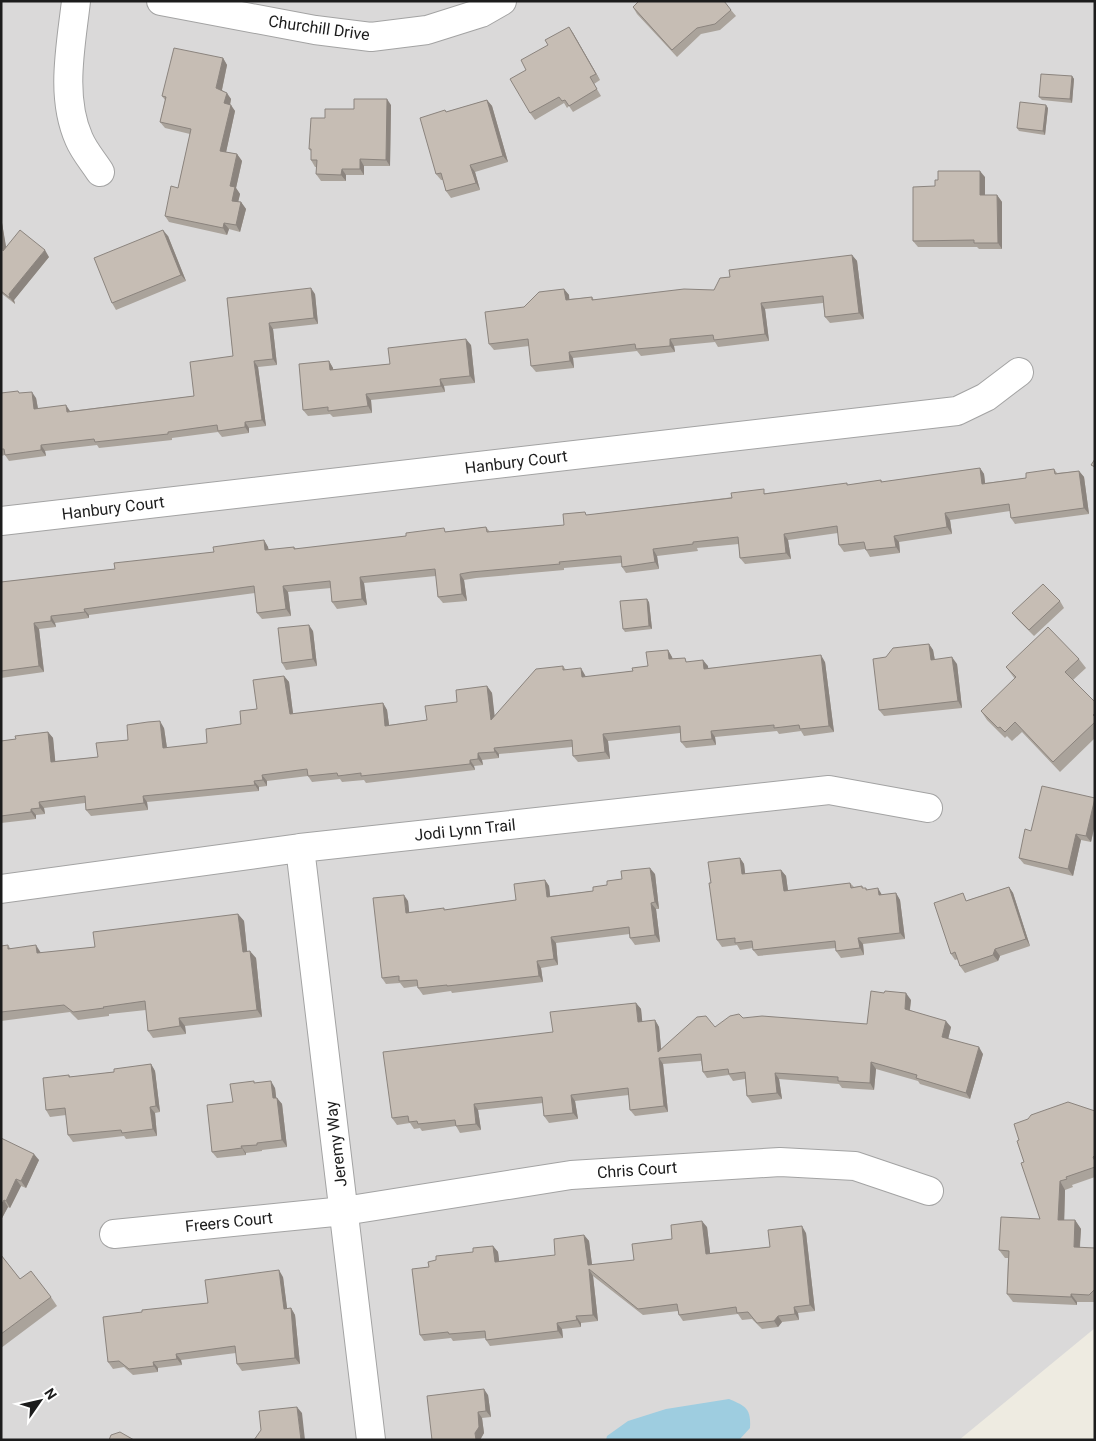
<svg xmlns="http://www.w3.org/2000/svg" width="1096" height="1441" font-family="Roboto,sans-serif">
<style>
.residential{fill:#dad9d9}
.water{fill:#9ecde0}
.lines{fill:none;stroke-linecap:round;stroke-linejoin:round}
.minor-casing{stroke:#a3a3a3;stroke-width:30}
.minor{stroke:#fff;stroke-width:28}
.wall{fill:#aaa39b}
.shaded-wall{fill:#8b847e}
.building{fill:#c6bdb4;stroke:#8b847e}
.labels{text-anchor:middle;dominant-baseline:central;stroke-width:5;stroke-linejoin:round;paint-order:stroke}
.street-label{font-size:16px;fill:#1c1c1c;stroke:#fff}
</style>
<rect width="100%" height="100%" fill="#eeebe1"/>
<path class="residential" d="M 1,1 L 1095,1 L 1095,1328 L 959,1440 L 1,1440 Z"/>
<path class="water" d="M 729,1399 C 746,1406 751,1409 750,1428 L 739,1440 L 606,1440 L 607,1436 L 628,1421 L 666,1409 Z"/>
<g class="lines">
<g class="minor-casing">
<path id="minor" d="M 76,1 C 71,46 60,96 79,139 C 84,151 93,161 100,172
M 161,1 L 315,30 L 371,37 L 427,30 L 481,13 L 502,1
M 1,521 L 957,411 L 986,397 L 1019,372
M 300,848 L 371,1440
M 1,889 L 300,848 L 829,790 L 928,808
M 114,1234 L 344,1211 L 571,1175 L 780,1162 L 855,1166 L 929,1191"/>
</g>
<use href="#minor" class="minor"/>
</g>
<path class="wall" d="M 633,7 L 731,10 L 736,16 L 720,30 L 701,34 L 677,57 L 637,14 Z
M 569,27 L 573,33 L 600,80 L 594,84 L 601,96 L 573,112 L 569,106 L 567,108 L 564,103 L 535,120 L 530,113 L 526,70 L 548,45 Z
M 223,58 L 227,65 L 222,90 L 231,99 L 230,105 L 235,111 L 226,152 L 237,154 L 242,161 L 236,188 L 240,194 L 238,202 L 241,202 L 246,209 L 240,232 L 229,229 L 227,235 L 169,222 L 165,216 L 178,188 L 190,134 L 165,128 L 160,122 L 165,100 L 162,96 Z
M 1072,76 L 1074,79 L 1072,103 L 1042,100 L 1039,97 Z
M 487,100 L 492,106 L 508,162 L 475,172 L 480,190 L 451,198 L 446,191 L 443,180 L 441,180 L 436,174 L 445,110 L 446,112 Z
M 391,105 L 390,166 L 364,166 L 364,175 L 346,175 L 346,181 L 321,181 L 316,174 L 317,167 L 315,167 L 311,160 L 311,151 L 309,149 L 325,118 L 354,109 Z
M 1048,108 L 1045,135 L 1019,131 L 1017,128 Z
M 985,177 L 985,195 L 997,195 L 1002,202 L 1002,249 L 979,249 L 977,247 L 918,247 L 913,241 L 935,186 Z
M 1,217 L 6,248 L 49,257 L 14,300 L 15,304 L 1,293 Z
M 168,236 L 186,281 L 116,310 L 112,303 Z
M 852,255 L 857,261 L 864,319 L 830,323 L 825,317 L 823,303 L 765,309 L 769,341 L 718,347 L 715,342 L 674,346 L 675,352 L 641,356 L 637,351 L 573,358 L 574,368 L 536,372 L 531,366 L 529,346 L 494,350 L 489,344 L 524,307 L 564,289 L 569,295 L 569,299 L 592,297 L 594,300 L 714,290 L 730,277 Z
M 315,294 L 318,324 L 273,329 L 277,365 L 258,367 L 266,426 L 249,428 L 249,433 L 222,437 L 218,432 L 172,438 L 172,440 L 99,448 L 97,445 L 45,451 L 46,456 L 9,461 L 5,455 L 1,456 L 1,393 L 20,393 L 36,398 L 38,408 L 70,411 L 194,396 L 233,356 L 227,298 Z
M 471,345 L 475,383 L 444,386 L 445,392 L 371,400 L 372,413 L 333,417 L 330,414 L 308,416 L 303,410 L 329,361 L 333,368 L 333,370 L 390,364 Z
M 980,468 L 984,474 L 985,483 L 1026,478 L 1054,469 L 1057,473 L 1079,471 L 1084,477 L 1089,514 L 1015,524 L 1011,518 L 1010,511 L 950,520 L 952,534 L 899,542 L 900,553 L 870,557 L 866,550 L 865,549 L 844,552 L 839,545 L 838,533 L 788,540 L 791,559 L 745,564 L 740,558 L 739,544 L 697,548 L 698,551 L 657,556 L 659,569 L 626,573 L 622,567 L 622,563 L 564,568 L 564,570 L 476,578 L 464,580 L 467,601 L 443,603 L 438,597 L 436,576 L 364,583 L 367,605 L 337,609 L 332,602 L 331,588 L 288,592 L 291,616 L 262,619 L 257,613 L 255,593 L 89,615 L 89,618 L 55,623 L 56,627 L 39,629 L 44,672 L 1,678 L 1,582 L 115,569 L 214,552 L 264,540 L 268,547 L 269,550 L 294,547 L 296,549 L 486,527 L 490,532 L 564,525 L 588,515 L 767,493 L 848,485 L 881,480 L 882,482 Z
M 1060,601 L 1064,608 L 1034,636 L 1017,619 L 1012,613 Z
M 649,602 L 652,629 L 625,632 L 623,629 Z
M 313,631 L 317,666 L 286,670 L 282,663 Z
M 929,644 L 933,650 L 935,660 L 957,664 L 962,708 L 884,716 L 879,710 L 886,657 Z
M 668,650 L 672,657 L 673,659 L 708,666 L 708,668 L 825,662 L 834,732 L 804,736 L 801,731 L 779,734 L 777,731 L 715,737 L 716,745 L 686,748 L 681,742 L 680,733 L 608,741 L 610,759 L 578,762 L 573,756 L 572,747 L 499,754 L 499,758 L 482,760 L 483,765 L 474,766 L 475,770 L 366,783 L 364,780 L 342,782 L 340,779 L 312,782 L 308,776 L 267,781 L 267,786 L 259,787 L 259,791 L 147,802 L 148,810 L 91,816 L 86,810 L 85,803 L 44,808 L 45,814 L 36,815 L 36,819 L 1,823 L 1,741 L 16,739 L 48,732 L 53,738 L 55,761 L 98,757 L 128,740 L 164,728 L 167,748 L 207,743 L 241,724 L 257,709 L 284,676 L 289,682 L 293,714 L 383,703 L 387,710 L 389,725 L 427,720 L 457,702 L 487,686 L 492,693 L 494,716 L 563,666 L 566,670 L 585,675 L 586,677 L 633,671 L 648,666 Z
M 1079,659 L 1086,668 L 1073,680 L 1095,702 L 1095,738 L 1060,772 L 1022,732 L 1012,741 L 1007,736 L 1005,738 L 987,720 L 981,711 L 1015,679 L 1006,667 Z
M 1095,798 L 1095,824 L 1091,842 L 1081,840 L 1073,876 L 1024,864 L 1019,858 Z
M 740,858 L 744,864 L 745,874 L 781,870 L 786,876 L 788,891 L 850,883 L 854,887 L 862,886 L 863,888 L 866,888 L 867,890 L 882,895 L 896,893 L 900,900 L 905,939 L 863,944 L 864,955 L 841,958 L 836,951 L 836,948 L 758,956 L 753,950 L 753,948 L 740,950 L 737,945 L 722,947 L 717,940 L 711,883 Z
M 655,874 L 659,909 L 656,909 L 660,942 L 635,945 L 630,938 L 630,934 L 556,943 L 558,965 L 541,968 L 543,982 L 452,993 L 451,991 L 423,995 L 418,988 L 418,986 L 404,988 L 400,983 L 386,984 L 382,978 L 408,901 L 409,912 L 445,910 L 516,900 L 545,880 L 549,886 L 550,896 L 593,891 L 607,885 Z
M 1009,887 L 1013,893 L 1030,946 L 1000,956 L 998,961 L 965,973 L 960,966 L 958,959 L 955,960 L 951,954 L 968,900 Z
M 238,914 L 244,921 L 247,951 L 256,958 L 262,1017 L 185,1026 L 186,1034 L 153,1038 L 148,1031 L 146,1010 L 109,1014 L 109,1016 L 78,1020 L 70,1012 L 1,1021 L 1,946 L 8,945 L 10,948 L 41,953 L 95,947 Z
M 911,1000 L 910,1010 L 951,1027 L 948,1039 L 983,1054 L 970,1099 L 920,1084 L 918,1081 L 876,1069 L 874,1090 L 842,1088 L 839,1084 L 779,1079 L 782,1099 L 752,1103 L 747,1096 L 745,1079 L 733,1081 L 729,1075 L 707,1078 L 703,1072 L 701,1061 L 663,1064 L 668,1112 L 635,1116 L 630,1110 L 629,1095 L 575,1101 L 578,1119 L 549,1123 L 544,1116 L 543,1103 L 478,1110 L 481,1130 L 460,1133 L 456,1126 L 422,1131 L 420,1128 L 414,1129 L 410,1123 L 397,1125 L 392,1118 L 553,1032 L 636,1003 L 641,1009 L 642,1022 L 655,1020 L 659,1027 L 661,1049 L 715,1027 L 743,1018 L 867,1024 Z
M 151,1064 L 155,1071 L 160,1112 L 155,1113 L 157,1136 L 126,1139 L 124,1136 L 73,1142 L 68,1135 L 66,1115 L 50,1117 L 46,1110 L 69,1075 L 70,1077 L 114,1072 Z
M 256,1083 L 275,1088 L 276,1098 L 277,1098 L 282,1104 L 287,1147 L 262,1150 L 262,1151 L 246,1153 L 246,1155 L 217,1158 L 212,1152 L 233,1102 Z
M 1095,1111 L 1095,1177 L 1072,1185 L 1073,1187 L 1065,1190 L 1064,1220 L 1075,1220 L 1081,1229 L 1080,1248 L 1095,1248 L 1095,1302 L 1077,1302 L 1077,1305 L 1013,1302 L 1007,1294 L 1008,1258 L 1005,1258 L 999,1250 L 1040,1219 L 1024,1162 Z
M 1,1138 L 39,1160 L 26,1188 L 21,1186 L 10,1208 L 8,1207 L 1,1220 Z
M 707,1227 L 710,1253 L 770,1247 L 806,1233 L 815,1311 L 798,1313 L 799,1320 L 782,1322 L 778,1327 L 762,1329 L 752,1319 L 742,1320 L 738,1314 L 683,1321 L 679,1315 L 678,1311 L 643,1315 L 593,1276 L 598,1321 L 581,1323 L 581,1327 L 562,1329 L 563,1338 L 490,1346 L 486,1340 L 486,1338 L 453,1341 L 451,1338 L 424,1341 L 420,1335 L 429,1267 L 436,1260 L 473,1252 L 493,1246 L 498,1252 L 499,1261 L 555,1255 L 584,1235 L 589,1241 L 592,1265 L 634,1260 L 672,1239 Z
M 1,1255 L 20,1279 L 51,1297 L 57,1306 L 1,1348 Z
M 283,1277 L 287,1309 L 291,1308 L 295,1315 L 300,1364 L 242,1371 L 237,1364 L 236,1353 L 181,1360 L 182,1365 L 158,1368 L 158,1372 L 133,1375 L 124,1367 L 113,1369 L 108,1362 L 142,1312 L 208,1303 Z
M 488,1395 L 491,1417 L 482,1418 L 484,1433 L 480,1440 L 432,1440 Z"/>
<path class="shaded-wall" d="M 569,27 L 573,33 L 600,80 L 596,74 Z
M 223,58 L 227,65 L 221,94 L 216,88 Z
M 1072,76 L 1074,79 L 1072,103 L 1070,99 Z
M 227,93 L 231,99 L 229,110 L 224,103 Z
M 387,99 L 391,105 L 390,166 L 386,160 Z
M 487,100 L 492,106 L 508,162 L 503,156 Z
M 231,105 L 235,111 L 225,157 L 220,151 Z
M 1046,105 L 1048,108 L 1045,135 L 1043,131 Z
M 237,154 L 242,161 L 236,188 L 240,194 L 237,207 L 232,201 L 230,186 Z
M 360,159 L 364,166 L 364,175 L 360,169 Z
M 470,165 L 475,172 L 480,190 L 476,183 Z
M 342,169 L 346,175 L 346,181 L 341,175 Z
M 980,171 L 985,177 L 985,202 L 980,195 Z
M 997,195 L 1002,202 L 1002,249 L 998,243 Z
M 241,202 L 246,209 L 240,232 L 236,225 Z
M 1,217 L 8,258 L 3,251 L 1,240 Z
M 224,223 L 229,229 L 227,235 L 223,228 Z
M 163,230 L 168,236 L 186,281 L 181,275 Z
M 45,250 L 49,257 L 14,300 L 15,304 L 10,298 L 9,294 Z
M 852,255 L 857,261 L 864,319 L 859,313 Z
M 311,288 L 315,294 L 318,324 L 314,318 Z
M 564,289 L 569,295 L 570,306 L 566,300 Z
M 761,303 L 765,309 L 769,341 L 765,334 Z
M 269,323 L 273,329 L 277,365 L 273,359 Z
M 466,339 L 471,345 L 475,383 L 470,376 Z
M 670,339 L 674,346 L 675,352 L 670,346 Z
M 569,352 L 573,358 L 574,368 L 570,361 Z
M 254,361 L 258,367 L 266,426 L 262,420 Z
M 329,361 L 333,368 L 334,377 L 330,370 Z
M 440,379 L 444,386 L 445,392 L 441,386 Z
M 32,392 L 36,398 L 39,415 L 34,409 Z
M 366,394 L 371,400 L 372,413 L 368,406 Z
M 66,405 L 70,411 L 67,412 Z
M 245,422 L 249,428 L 249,433 L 245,427 Z
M 41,445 L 45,451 L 46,456 L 41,450 Z
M 980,468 L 984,474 L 986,490 L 982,484 Z
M 1079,471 L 1084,477 L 1089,514 L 1084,508 Z
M 945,513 L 950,520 L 952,534 L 947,527 Z
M 784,534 L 788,540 L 791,559 L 786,553 Z
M 894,536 L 899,542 L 900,553 L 896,547 Z
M 264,540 L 268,547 L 269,557 L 265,550 Z
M 653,549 L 657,556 L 659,569 L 655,562 Z
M 460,574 L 464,580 L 467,601 L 462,594 Z
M 360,577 L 364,583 L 367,605 L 362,599 Z
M 283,586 L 288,592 L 291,616 L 286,609 Z
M 647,599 L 649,602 L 652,629 L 649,626 Z
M 84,609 L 89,615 L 89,618 L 85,612 Z
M 51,616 L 55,623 L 56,627 L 51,621 Z
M 34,623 L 39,629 L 44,672 L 39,666 Z
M 309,625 L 313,631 L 317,666 L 313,659 Z
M 929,644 L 933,650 L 936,667 L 931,660 Z
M 668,650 L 672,657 L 673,665 L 669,659 Z
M 821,655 L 825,662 L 834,732 L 829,726 Z
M 952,657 L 957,664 L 962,708 L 958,701 Z
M 703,660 L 708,666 L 709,675 L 704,669 Z
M 581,668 L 585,675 L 586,684 L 582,677 Z
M 284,676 L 289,682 L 294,721 L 290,714 Z
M 487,686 L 492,693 L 496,727 L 491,720 Z
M 383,703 L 387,710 L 390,732 L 385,726 Z
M 160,721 L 164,728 L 168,755 L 163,748 Z
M 711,731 L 715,737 L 716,745 L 712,739 Z
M 48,732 L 53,738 L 56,768 L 51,762 Z
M 603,734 L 608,741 L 610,759 L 605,752 Z
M 494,748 L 499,754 L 499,758 L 495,752 Z
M 478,753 L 482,760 L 483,765 L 478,759 Z
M 470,760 L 474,766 L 475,770 L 470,764 Z
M 262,775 L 267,781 L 267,786 L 263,780 Z
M 254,781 L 259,787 L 259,791 L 255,785 Z
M 143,796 L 147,802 L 148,810 L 144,803 Z
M 1095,798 L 1095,824 L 1091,842 L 1086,836 Z
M 39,802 L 44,808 L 45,814 L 40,808 Z
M 31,809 L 36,815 L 36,819 L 31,812 Z
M 1076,834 L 1081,840 L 1073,876 L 1068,869 Z
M 740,858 L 744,864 L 746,880 L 742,874 Z
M 650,868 L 655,874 L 659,909 L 655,902 Z
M 781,870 L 786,876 L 789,898 L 784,891 Z
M 545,880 L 549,886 L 551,903 L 547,897 Z
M 1009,887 L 1013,893 L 1030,946 L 1026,939 Z
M 878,888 L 882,895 L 879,895 Z
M 896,893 L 900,900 L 905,939 L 900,933 Z
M 404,895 L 408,901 L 410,919 L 406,913 Z
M 651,903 L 656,909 L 660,942 L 655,935 Z
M 238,914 L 244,921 L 248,959 L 243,952 Z
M 551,937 L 556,943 L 558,965 L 554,959 Z
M 858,938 L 863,944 L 864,955 L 860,948 Z
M 36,945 L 41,953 L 37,953 Z
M 995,949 L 1000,956 L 998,961 L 993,955 Z
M 250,951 L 256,958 L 262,1017 L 257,1010 Z
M 537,961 L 541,968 L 543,982 L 539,976 Z
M 906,993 L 911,1000 L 909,1015 L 905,1009 Z
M 636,1003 L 641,1009 L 643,1028 L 638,1022 Z
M 179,1018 L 185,1026 L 186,1034 L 180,1026 Z
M 655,1020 L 659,1027 L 662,1058 L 658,1052 Z
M 946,1021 L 951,1027 L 947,1044 L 942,1037 Z
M 979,1047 L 983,1054 L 970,1099 L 966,1093 Z
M 659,1058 L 663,1064 L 668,1112 L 664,1106 Z
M 871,1062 L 876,1069 L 874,1090 L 870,1083 Z
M 151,1064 L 155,1071 L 160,1112 L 156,1106 Z
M 775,1073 L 779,1079 L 782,1099 L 777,1093 Z
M 271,1081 L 275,1088 L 277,1104 L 273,1098 Z
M 571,1095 L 575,1101 L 578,1119 L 573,1113 Z
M 277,1098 L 282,1104 L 287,1147 L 282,1140 Z
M 474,1104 L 478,1110 L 481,1130 L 476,1124 Z
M 150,1107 L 155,1113 L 157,1136 L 153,1129 Z
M 241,1146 L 246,1153 L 246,1155 L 242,1148 Z
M 34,1154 L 39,1160 L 26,1188 L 21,1181 Z
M 16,1179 L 21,1186 L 10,1208 L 6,1201 Z
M 1060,1181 L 1065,1190 L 1064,1228 L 1058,1220 Z
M 4,1200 L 8,1207 L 1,1220 L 1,1205 Z
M 1075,1220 L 1081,1229 L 1079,1255 L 1074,1247 Z
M 702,1221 L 707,1227 L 711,1260 L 706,1254 Z
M 802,1226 L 806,1233 L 815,1311 L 810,1305 Z
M 584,1235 L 589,1241 L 593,1272 L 588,1265 Z
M 493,1246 L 498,1252 L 500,1268 L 495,1262 Z
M 589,1269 L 593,1276 L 598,1321 L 593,1315 Z
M 279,1270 L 283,1277 L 288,1315 L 284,1309 Z
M 1071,1294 L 1077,1302 L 1077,1305 L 1071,1297 Z
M 794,1307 L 798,1313 L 799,1320 L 795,1314 Z
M 291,1308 L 295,1315 L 300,1364 L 295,1358 Z
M 576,1316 L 581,1323 L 581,1327 L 577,1320 Z
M 778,1316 L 782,1322 L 778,1327 L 774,1321 Z
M 557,1323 L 562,1329 L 563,1338 L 558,1331 Z
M 176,1354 L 181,1360 L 182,1365 L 177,1359 Z
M 153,1362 L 158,1368 L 158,1372 L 154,1366 Z
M 484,1389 L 488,1395 L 491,1417 L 486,1411 Z
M 297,1407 L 302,1413 L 305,1440 L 301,1440 Z
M 478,1412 L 482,1418 L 484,1433 L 480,1440 L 476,1440 L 475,1433 Z"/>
<path class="building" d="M 639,1 L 724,1 L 731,10 L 715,24 L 697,28 L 672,50 L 633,7 Z
M 569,27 L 596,74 L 590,77 L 597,89 L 569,106 L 565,100 L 562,101 L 559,97 L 530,113 L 510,79 L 526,70 L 521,60 L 548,45 L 545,40 Z
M 174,48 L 223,58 L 216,88 L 227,93 L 224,103 L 231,105 L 220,151 L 237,154 L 230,186 L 235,187 L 232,201 L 241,202 L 236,225 L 224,223 L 223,228 L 165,216 L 171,186 L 178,188 L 191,129 L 160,122 L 166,97 L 162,96 Z
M 1041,74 L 1072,76 L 1070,99 L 1039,97 Z
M 354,99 L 387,99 L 386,160 L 360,159 L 360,169 L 342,169 L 341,175 L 316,174 L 317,160 L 311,160 L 311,149 L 309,149 L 311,118 L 325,118 L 325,109 L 354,109 Z
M 487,100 L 503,156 L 470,165 L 476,183 L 446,191 L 441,173 L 436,174 L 420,118 L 445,110 L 446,112 Z
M 1020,102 L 1046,105 L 1043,131 L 1017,128 Z
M 938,171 L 980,171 L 980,195 L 997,195 L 998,243 L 974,243 L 974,240 L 913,241 L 913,187 L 935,186 L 935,180 L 938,180 Z
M 20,230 L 45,250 L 9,294 L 10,298 L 1,291 L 1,240 L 3,251 Z
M 163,230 L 181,275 L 112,303 L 94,258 Z
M 852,255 L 859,313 L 825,317 L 823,296 L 761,303 L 765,334 L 714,340 L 713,335 L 670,339 L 670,346 L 636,349 L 635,344 L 569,352 L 570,361 L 531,366 L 528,339 L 489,344 L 485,312 L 524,307 L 539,292 L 564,289 L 566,300 L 592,297 L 592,300 L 684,289 L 714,290 L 720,278 L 730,277 L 729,270 Z
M 311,288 L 314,318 L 269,323 L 273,359 L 254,361 L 262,420 L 245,422 L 245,427 L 218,431 L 217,425 L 168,432 L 168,434 L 95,442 L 94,439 L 41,445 L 41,450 L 5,455 L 4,449 L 1,449 L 1,393 L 18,391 L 19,393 L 32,392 L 34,409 L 66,405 L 67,412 L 194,396 L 190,362 L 233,356 L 227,298 Z
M 466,339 L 470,376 L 440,379 L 441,386 L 366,394 L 368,406 L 328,411 L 328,407 L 303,410 L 299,364 L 329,361 L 330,370 L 390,364 L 388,348 Z
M 1095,459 L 1095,467 L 1091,465 Z
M 980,468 L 982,484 L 1026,478 L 1026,473 L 1054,469 L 1055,474 L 1079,471 L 1084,508 L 1011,518 L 1009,504 L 945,513 L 947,527 L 894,536 L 896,547 L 866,550 L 864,542 L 839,545 L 837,526 L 784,534 L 786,553 L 740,558 L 738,537 L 693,542 L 693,544 L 653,549 L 655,562 L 622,567 L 621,556 L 559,562 L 560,564 L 471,572 L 460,574 L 462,594 L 438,597 L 435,569 L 360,577 L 362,599 L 332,602 L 330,581 L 283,586 L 286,609 L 257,613 L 254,586 L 84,609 L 85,612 L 51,616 L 51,621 L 34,623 L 39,666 L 1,671 L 1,582 L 115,569 L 114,563 L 214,552 L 213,547 L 264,540 L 265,550 L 294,547 L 294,549 L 406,536 L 406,533 L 444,528 L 445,532 L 486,527 L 487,532 L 564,525 L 563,514 L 585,512 L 586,515 L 732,498 L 731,493 L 764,489 L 764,494 L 847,483 L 847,485 L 881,480 L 881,482 Z
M 1043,584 L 1060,601 L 1029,630 L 1012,613 Z
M 647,599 L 649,626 L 623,629 L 620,601 Z
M 309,625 L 313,659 L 282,663 L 278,628 Z
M 1048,627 L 1079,659 L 1065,672 L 1095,702 L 1095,713 L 1093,715 L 1095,717 L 1095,722 L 1053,762 L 1015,722 L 1005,732 L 1000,727 L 998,728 L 981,711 L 1016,677 L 1006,667 Z
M 929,644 L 931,660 L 952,657 L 958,701 L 879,710 L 873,659 L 886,657 L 893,648 Z
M 668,650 L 669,659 L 685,658 L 686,662 L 703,660 L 704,669 L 821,655 L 829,726 L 800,729 L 799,725 L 774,728 L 774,725 L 711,731 L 712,739 L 681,742 L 680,726 L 603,734 L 605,752 L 573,756 L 572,740 L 494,748 L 495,752 L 478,753 L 478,759 L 470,760 L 470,764 L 361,776 L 361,773 L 338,776 L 337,773 L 308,776 L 307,769 L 262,775 L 263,780 L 254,781 L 255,785 L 143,796 L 144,803 L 86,810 L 85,796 L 39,802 L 40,808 L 31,809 L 31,812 L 1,816 L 1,741 L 16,739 L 15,736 L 48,732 L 51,762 L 98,757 L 96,743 L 128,740 L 127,725 L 148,722 L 160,721 L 163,748 L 207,743 L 206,729 L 241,724 L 240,711 L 257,709 L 253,680 L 284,676 L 290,714 L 383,703 L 385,726 L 427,720 L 425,706 L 457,702 L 456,690 L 487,686 L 491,720 L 536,669 L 563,666 L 563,670 L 581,668 L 582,677 L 633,671 L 632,668 L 648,666 L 646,652 Z
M 1042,786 L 1095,798 L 1086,836 L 1076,834 L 1068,869 L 1019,858 L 1025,829 L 1031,831 Z
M 740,858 L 742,874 L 781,870 L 784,891 L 850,883 L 851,888 L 862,886 L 862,888 L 866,888 L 866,890 L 878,888 L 879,895 L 896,893 L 900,933 L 858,938 L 860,948 L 836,951 L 835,941 L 753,950 L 752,941 L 735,943 L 735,938 L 717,940 L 709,883 L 711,883 L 708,862 Z
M 650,868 L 655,902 L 651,903 L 655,935 L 630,938 L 629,927 L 551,937 L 554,959 L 537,961 L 539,976 L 447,986 L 447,985 L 418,988 L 417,980 L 399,981 L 399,976 L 382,978 L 373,898 L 404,895 L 406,913 L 444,908 L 444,910 L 516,900 L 514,884 L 545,880 L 547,897 L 593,891 L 593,887 L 607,885 L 607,881 L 622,879 L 621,871 Z
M 1009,887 L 1026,939 L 995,949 L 993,955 L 960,966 L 955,952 L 951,954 L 934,903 L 963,893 L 966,901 Z
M 238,914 L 243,952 L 250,951 L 257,1010 L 179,1018 L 180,1026 L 148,1031 L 145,1001 L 103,1007 L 104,1008 L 73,1012 L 64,1005 L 1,1012 L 1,946 L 8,945 L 8,949 L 36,945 L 37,953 L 95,947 L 93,932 Z
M 871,991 L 884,993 L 885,991 L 906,993 L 905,1009 L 946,1021 L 942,1037 L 979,1047 L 966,1093 L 916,1078 L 917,1075 L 871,1062 L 870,1083 L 838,1081 L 838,1077 L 775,1073 L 777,1093 L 747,1096 L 745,1072 L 729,1074 L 728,1069 L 703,1072 L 701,1054 L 659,1058 L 664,1106 L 630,1110 L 628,1088 L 571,1095 L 573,1113 L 544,1116 L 542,1097 L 474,1104 L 476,1124 L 456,1126 L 455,1120 L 418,1124 L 417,1121 L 409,1122 L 408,1116 L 392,1118 L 383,1052 L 553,1032 L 550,1012 L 636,1003 L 638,1022 L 655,1020 L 658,1052 L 697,1017 L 706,1016 L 715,1027 L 730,1016 L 739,1014 L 743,1018 L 762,1016 L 867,1024 Z
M 151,1064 L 156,1106 L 150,1107 L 153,1129 L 122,1133 L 121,1130 L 68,1135 L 65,1108 L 46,1110 L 43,1078 L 69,1075 L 69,1077 L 114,1072 L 114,1069 Z
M 254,1081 L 254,1083 L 271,1081 L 273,1098 L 277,1098 L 282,1140 L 257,1143 L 257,1145 L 241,1146 L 242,1148 L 212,1152 L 207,1105 L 233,1102 L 230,1084 Z
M 1068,1102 L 1095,1111 L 1095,1155 L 1093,1157 L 1095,1161 L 1095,1167 L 1066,1177 L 1067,1179 L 1060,1181 L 1058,1220 L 1075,1220 L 1074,1247 L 1095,1248 L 1095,1289 L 1089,1295 L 1071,1294 L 1071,1297 L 1007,1294 L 1009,1251 L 999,1250 L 1001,1217 L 1040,1219 L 1021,1163 L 1024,1162 L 1017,1141 L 1019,1140 L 1014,1124 L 1028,1119 L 1031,1115 Z
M 1,1138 L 34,1154 L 21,1181 L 16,1179 L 6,1201 L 4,1200 L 1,1205 Z
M 702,1221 L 706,1254 L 770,1247 L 768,1230 L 802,1226 L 810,1305 L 794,1307 L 795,1314 L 778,1316 L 774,1321 L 757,1323 L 748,1312 L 737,1313 L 736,1307 L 679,1315 L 677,1304 L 638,1309 L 589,1269 L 593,1315 L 576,1316 L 577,1320 L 557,1323 L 558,1331 L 486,1340 L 485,1331 L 449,1334 L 448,1332 L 420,1335 L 412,1269 L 429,1267 L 428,1262 L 436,1260 L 436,1256 L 473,1252 L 473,1248 L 493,1246 L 495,1262 L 555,1255 L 554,1239 L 584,1235 L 588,1265 L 634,1260 L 632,1244 L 672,1239 L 671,1225 Z
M 1,1255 L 20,1279 L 31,1271 L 51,1297 L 1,1334 Z
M 279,1270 L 284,1309 L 291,1308 L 295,1358 L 237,1364 L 235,1346 L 176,1354 L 177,1359 L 153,1362 L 154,1366 L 129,1369 L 119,1361 L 108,1362 L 103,1317 L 142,1312 L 142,1310 L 208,1303 L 205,1280 Z
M 484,1389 L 486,1411 L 478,1412 L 479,1427 L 475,1433 L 476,1440 L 432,1440 L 427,1396 Z
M 297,1407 L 301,1440 L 254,1440 L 261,1430 L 259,1411 Z
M 120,1432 L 134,1440 L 109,1440 L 111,1435 Z"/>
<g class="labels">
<g class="street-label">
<text transform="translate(319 28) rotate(8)">Churchill Drive</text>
<text transform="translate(516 462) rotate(-7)">Hanbury Court</text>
<text transform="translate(113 508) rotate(-7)">Hanbury Court</text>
<text transform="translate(465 830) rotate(-6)">Jodi Lynn Trail</text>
<text transform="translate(336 1144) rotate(-97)">Jeremy Way</text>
<text transform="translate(637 1170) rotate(-4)">Chris Court</text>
<text transform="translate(229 1222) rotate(-6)">Freers Court</text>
</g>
</g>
<rect width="1096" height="1441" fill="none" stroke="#1c1c1c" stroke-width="5"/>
<g transform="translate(40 1401) rotate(56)" stroke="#ffffff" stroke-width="4" paint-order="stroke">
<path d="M0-4L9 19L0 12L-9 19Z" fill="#1c1c1c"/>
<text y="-8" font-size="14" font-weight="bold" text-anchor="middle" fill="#1c1c1c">N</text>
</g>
</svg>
